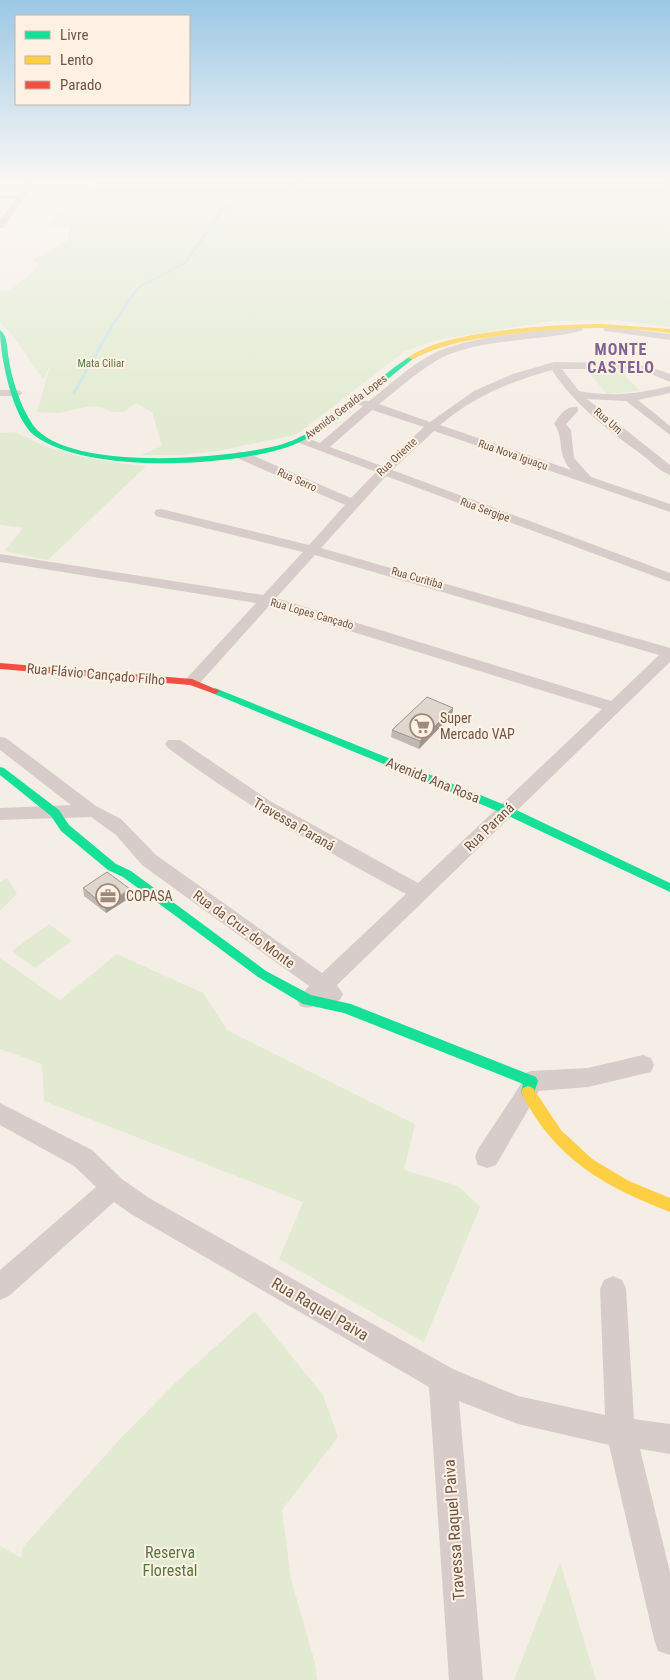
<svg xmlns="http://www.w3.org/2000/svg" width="670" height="1680" font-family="'Roboto Condensed',sans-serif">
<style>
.green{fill:#e2ebd1}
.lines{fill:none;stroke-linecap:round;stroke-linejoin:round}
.stream-far1{stroke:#c9e5e4;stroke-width:2.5}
.stream{stroke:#c9e5e4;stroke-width:3}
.street{fill:#d7ccc9;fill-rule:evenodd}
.fast{fill:#16e098;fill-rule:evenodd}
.slow{fill:#ffcf43;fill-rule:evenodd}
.jam{fill:#f24e42;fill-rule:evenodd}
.wall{fill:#c2b8b1}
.shaded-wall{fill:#9e9690}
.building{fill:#e1d6ce;stroke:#9e9690}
.labels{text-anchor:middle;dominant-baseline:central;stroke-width:4;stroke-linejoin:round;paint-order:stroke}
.far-park-label{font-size:11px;fill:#557741;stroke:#fff2e5}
.far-street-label{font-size:11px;fill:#715348;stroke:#fff2e5}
.street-label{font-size:14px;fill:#715348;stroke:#fff2e5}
.poi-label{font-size:14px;fill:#715348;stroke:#fff2e5;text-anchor:start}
.far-district-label{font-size:16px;font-weight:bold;letter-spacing:1px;fill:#7f6494;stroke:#fff2e5}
.near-street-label{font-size:16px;fill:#715348;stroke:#fff2e5}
.near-park-label{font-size:16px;fill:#557741;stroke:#fff2e5}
</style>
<rect width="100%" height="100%" fill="#f5eee6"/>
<path class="green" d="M 96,181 L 670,181 L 670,327 L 617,320 L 551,321 L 438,340 L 405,351 L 296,435 L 217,451 L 179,455 L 141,455 L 162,446 L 152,412 L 136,403 L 124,412 L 111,412 C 96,400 73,411 57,413 C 51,413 44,412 37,412 L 50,366 L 43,379 L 14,337 L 0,322 L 0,290 L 9,291 L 40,266 L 33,259 L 67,241 L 70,228 L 49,225 Z
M 620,370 L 640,391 L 607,394 L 589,373 Z
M 16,432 C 53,454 103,462 146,466 L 48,560 L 4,551 L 23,528 L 0,525 L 0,433 Z
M 7,878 L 17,894 L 0,911 L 0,882 Z
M 49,924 L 72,941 L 35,968 L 12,951 Z
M 117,954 L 203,993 L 227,1030 L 415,1124 L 404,1170 L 458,1186 L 480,1207 L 424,1342 L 279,1259 L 303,1202 L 44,1101 L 42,1064 L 0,1049 L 0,958 L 60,1000 Z
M 255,1311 L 323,1395 L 338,1437 L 282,1510 L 291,1579 L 315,1663 L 317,1680 L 0,1680 L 0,1546 L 21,1558 L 23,1547 L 119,1440 L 176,1382 Z
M 560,1562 L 596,1680 L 514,1680 Z"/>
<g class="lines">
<path class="stream-far1" d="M 128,302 L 139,287 L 185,263 L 222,210 L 301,181"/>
<path class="stream" d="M 74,393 L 113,324 L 129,301"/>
<path class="street" d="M 29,181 L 36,181 L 3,228 L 0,228 L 0,220 L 16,199 L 0,199 L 0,195 L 19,195 Z
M 578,326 L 583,329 L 581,331 C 537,342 473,338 434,362 C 415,374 397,390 379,404 L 430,422 L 474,391 L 513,374 L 554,362 L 629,363 L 650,367 L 670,374 L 670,382 L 651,374 L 629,369 L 562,369 L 579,391 C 614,397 636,394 670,386 L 670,393 L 638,400 L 670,426 L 670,435 L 626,401 L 587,399 L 670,465 L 670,475 C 661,472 652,463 645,457 C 611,432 575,406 552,370 C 511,381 473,397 440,425 L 571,470 C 555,451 566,441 554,424 C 559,415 567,405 578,407 L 578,411 L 566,424 L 571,430 L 574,458 L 591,477 L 670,504 L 670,512 L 434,431 L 392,470 L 670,573 L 670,582 L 386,476 L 321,548 L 670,648 L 670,662 L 337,985 L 343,994 L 340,1000 L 332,1003 L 323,999 C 315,1006 311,1010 300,1006 L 297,1000 L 309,986 L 142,865 L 116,835 L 91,817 L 0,820 L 0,808 L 71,805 L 0,750 L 0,737 L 6,738 L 96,806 L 121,819 L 156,855 L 322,973 L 406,894 C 323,850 243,804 168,748 L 165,744 L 168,740 L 180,740 L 270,801 L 418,883 L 602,709 L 269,606 L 198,685 L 186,685 L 184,682 L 186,679 L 256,603 L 0,562 L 0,554 L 263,595 L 303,552 L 156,516 L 154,513 L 156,510 L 161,509 L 309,545 L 345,505 L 237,458 L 235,455 L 237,452 L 245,452 L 351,498 L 376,472 L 297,442 L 297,438 L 301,436 L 320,443 L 363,406 L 357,404 L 357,400 L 369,401 C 388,387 407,368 427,357 C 465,335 534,332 578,326 ZM 372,410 L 424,427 L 382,466 L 330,447 ZM 315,555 L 659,655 L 611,701 L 276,598 Z
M 608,326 L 670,334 L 670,340 L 605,331 L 603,329 Z
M 0,390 L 18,390 L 23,393 L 18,396 L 0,396 Z
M 643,1055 L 651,1058 L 654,1065 L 651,1072 L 588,1087 L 539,1091 L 496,1165 L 487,1168 L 478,1165 L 475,1157 L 478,1149 L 521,1084 L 520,1081 L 523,1074 L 531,1071 L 588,1068 Z
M 0,1103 L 92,1150 L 122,1179 L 149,1198 L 453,1369 L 518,1396 L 605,1415 L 600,1289 L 604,1280 L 613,1276 L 622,1280 L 626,1289 L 634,1419 L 670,1424 L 670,1454 L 640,1449 L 670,1572 L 670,1655 L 658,1651 L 654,1639 L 609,1445 L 518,1424 L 459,1401 L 483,1680 L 449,1680 L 429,1387 L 131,1214 L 114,1202 L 9,1296 L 0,1300 L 0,1270 L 96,1187 L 74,1166 L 0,1125 Z"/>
<path class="fast" d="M 0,330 C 7,335 7,346 8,354 C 11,377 20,406 33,425 C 67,473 233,459 283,444 C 296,440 308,433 320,426 L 396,366 L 409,357 L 414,358 L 325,429 C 313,436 301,442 288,447 C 228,467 88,474 35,436 C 13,420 0,357 0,330 Z
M 215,688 L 510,807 L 670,883 L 670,892 L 502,813 L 212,693 L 210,691 Z
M 0,767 L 4,768 L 59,810 L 69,825 L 116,864 L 131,871 L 266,971 L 311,995 L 351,1004 L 536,1077 L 538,1081 L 533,1096 L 528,1098 L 523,1096 L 521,1092 L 523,1084 L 344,1013 L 303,1004 L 258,977 L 123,877 L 108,870 L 61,831 L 51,816 L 0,775 Z"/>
<path class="slow" d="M 603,324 L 670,329 L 670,333 C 612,325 555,327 498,336 C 468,340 440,345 413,359 L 408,358 C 441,330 558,324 603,324 Z
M 528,1086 L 533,1088 L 561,1130 L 592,1159 L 629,1181 L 670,1198 L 670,1212 C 605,1187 553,1158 521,1092 L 523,1088 Z"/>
<path class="jam" d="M 0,663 L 192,679 L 220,691 L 215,694 L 190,685 L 0,669 Z"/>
</g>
<path class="wall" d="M 453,708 L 452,715 L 419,749 L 391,737 L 392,730 Z
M 83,888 L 130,889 L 131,897 L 106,913 L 84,896 Z"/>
<path class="shaded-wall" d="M 453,708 L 452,715 L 419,749 L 420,741 Z
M 130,889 L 131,897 L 106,913 L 105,906 Z"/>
<path class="building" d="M 427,697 L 453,708 L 420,741 L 392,730 Z
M 107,872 L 130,889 L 105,906 L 83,888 Z"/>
<linearGradient id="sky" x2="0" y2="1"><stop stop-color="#9bc8e6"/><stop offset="0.43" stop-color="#faf7f4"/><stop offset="1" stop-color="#faf7f4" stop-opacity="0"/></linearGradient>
<rect width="670" height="417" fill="url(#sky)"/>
<defs>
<g id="supermarket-ring" transform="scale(1.25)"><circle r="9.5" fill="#fff2e5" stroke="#9f897f" stroke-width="1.5"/><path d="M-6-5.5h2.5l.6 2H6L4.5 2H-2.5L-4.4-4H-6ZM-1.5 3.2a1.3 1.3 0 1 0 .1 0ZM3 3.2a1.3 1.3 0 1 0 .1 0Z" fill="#9f897f"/></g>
<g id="office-ring" transform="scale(1.25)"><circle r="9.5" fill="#fff2e5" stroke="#9f897f" stroke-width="1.5"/><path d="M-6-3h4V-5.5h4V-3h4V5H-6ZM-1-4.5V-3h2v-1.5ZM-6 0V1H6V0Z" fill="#9f897f"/></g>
</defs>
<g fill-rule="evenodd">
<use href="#supermarket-ring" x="422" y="726"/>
<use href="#office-ring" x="108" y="896"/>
</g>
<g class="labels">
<g class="far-park-label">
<text x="101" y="363">Mata Ciliar</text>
</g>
<g class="far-street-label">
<text transform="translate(346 407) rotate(-37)">Avenida Geralda Lopes</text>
<text transform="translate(608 421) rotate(41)">Rua Um</text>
<text transform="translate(513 455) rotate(19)">Rua Nova Iguaçu</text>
<text transform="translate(397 457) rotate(-43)">Rua Oriente</text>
<text transform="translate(297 480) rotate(24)">Rua Serro</text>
<text transform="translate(485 510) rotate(20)">Rua Sergipe</text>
<text transform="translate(417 578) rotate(16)">Rua Curitiba</text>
<text transform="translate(312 614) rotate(16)">Rua Lopes Cançado</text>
</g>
<g class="street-label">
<text transform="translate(96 674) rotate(5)">Rua Flávio Cançado Filho</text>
<text transform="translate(433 780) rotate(22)">Avenida Ana Rosa</text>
<text transform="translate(294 824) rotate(30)">Travessa Paraná</text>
<text transform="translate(489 827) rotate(-44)">Rua Paraná</text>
<text transform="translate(244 929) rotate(36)">Rua da Cruz do Monte</text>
</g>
<g class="poi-label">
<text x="440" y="718">Super<tspan x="440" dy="16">Mercado VAP</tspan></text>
<text x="126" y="896">COPASA</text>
</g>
<g class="far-district-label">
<text x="621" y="349">MONTE<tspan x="621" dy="18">CASTELO</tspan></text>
</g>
<g class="near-street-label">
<text transform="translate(320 1309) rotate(30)">Rua Raquel Paiva</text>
<text transform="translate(454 1530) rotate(-94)">Travessa Raquel Paiva</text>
</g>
<g class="near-park-label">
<text x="170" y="1552">Reserva<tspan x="170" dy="18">Florestal</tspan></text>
</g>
</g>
<rect x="15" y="15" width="175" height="90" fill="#fff2e5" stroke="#c6b2a6"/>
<rect x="25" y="31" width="25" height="8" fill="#16e098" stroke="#c6b2a6"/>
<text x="60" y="40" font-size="15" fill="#715348">Livre</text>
<rect x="25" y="56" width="25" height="8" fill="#ffcf43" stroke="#c6b2a6"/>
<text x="60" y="65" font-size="15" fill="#715348">Lento</text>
<rect x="25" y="81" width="25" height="8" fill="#f24e42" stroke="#c6b2a6"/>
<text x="60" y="90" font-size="15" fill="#715348">Parado</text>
</svg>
